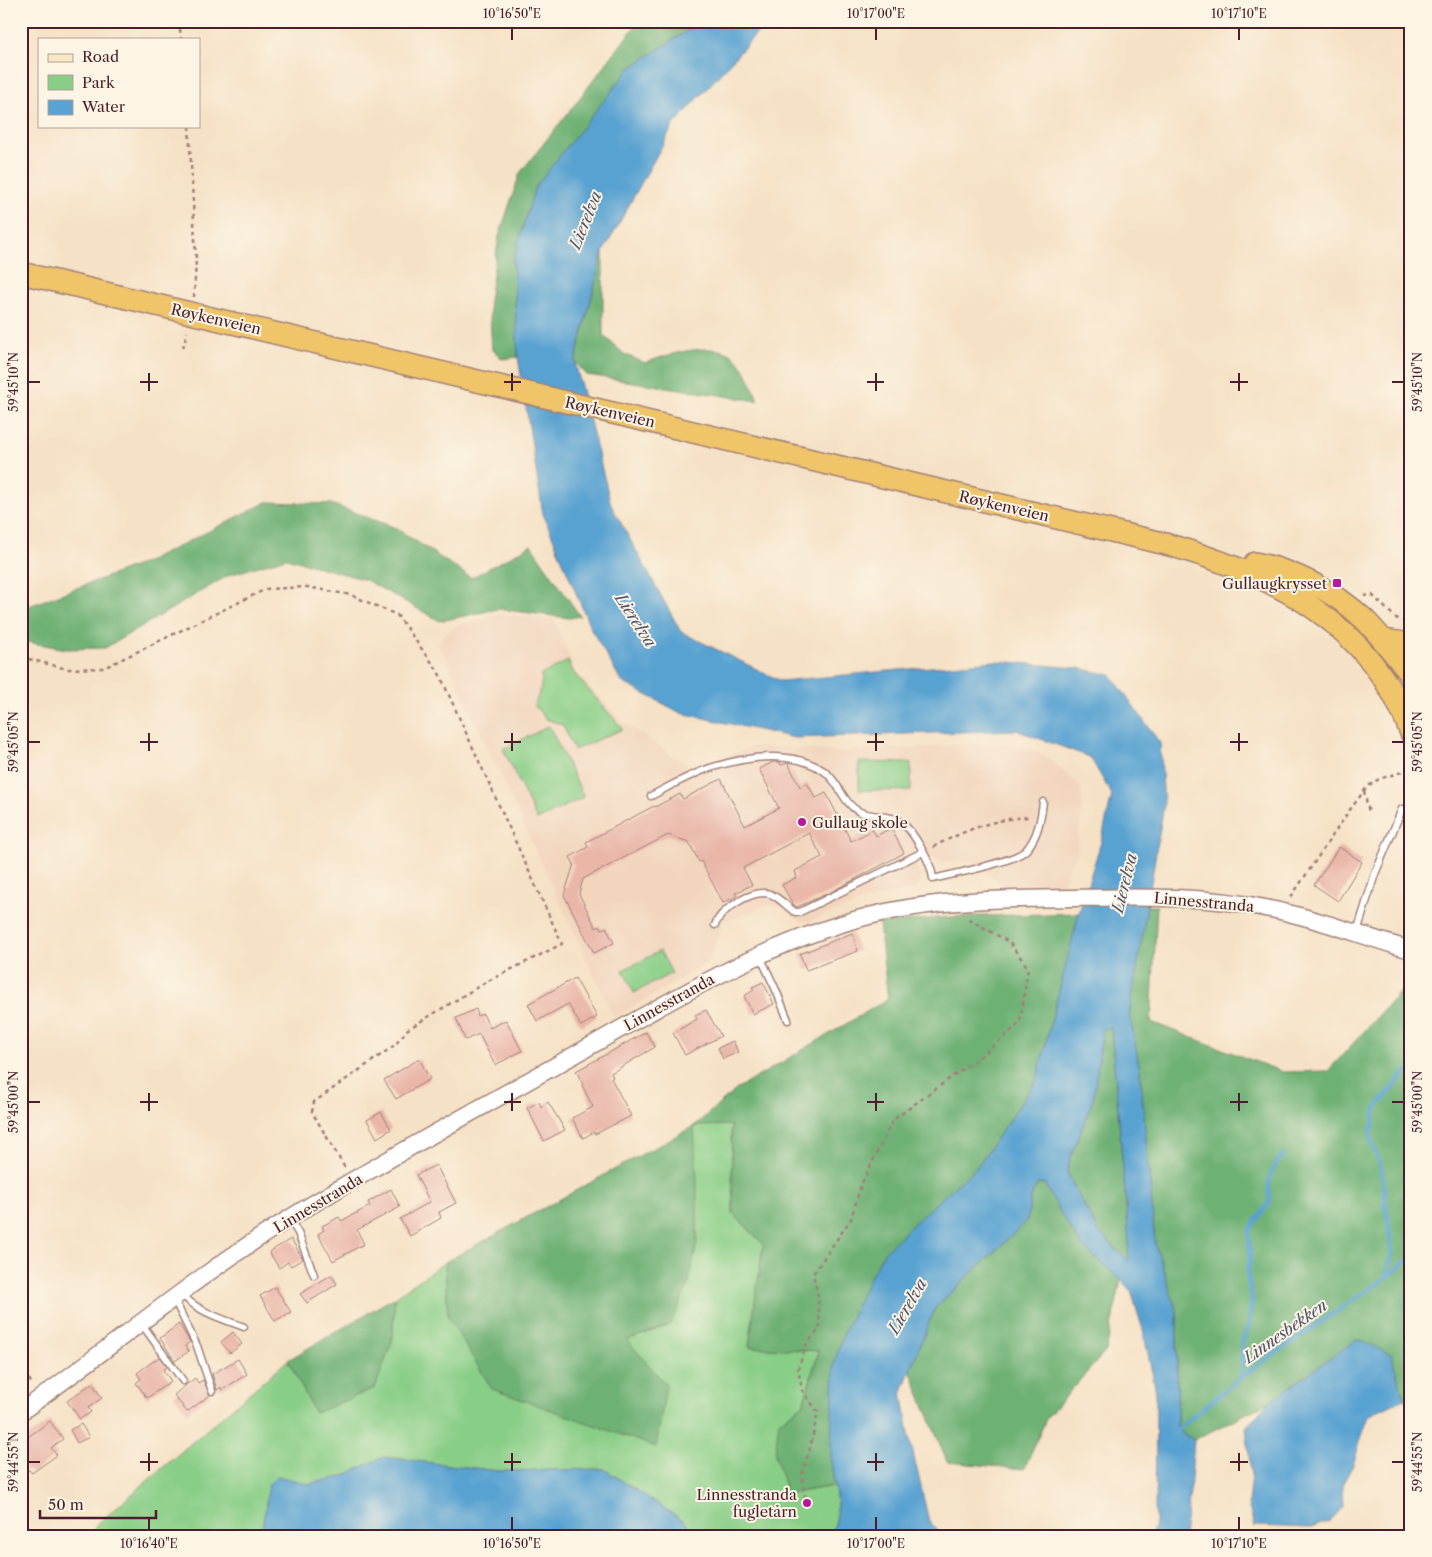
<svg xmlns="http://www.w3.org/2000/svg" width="1432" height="1557" font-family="'Libre Caslon Text',serif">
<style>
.built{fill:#f2d5bd}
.green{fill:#89ce87;stroke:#6a7659}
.forest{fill:#6eb174;stroke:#5c6850}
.water{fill:#59a2d1;stroke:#52607e;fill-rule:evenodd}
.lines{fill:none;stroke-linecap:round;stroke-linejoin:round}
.stream{stroke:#59a2d1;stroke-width:4.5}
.building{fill:#e9b6a8}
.service-casing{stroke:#a08078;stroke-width:9}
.tertiary-casing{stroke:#a08078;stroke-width:19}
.secondary-casing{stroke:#a08078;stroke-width:21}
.trunk-casing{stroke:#a08078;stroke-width:24}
.path{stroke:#a08078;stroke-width:2.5;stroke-dasharray:4 4;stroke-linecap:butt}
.service{stroke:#fff;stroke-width:6}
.tertiary{stroke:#fff;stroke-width:16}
.secondary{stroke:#f9e7c3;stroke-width:19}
.trunk{stroke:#f0c469;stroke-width:21}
.ticks{fill:none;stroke:#4a1f2b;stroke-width:2}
.poi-dot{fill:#b5179e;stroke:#fcf5e5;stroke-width:2}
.labels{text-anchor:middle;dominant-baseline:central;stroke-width:4;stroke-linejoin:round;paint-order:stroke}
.street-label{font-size:15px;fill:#4a1f2b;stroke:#fcf5e5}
.poi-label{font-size:15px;fill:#4a1f2b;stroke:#fcf5e5;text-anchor:end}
.water-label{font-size:16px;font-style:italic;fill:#50536d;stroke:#fcf5e5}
.neatline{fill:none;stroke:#4a1f2b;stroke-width:2}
.ticks-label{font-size:12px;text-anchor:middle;fill:#4a1f2b}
</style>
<rect width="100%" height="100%" fill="#fcf5e5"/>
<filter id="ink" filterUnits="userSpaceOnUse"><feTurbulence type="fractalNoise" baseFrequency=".02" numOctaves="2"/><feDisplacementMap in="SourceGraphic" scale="10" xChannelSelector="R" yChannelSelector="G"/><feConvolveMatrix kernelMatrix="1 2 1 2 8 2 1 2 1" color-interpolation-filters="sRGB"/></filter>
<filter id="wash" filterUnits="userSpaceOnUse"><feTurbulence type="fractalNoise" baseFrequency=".0096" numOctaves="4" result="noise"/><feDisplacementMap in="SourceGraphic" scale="20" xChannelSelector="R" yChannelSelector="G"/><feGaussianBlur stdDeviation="1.12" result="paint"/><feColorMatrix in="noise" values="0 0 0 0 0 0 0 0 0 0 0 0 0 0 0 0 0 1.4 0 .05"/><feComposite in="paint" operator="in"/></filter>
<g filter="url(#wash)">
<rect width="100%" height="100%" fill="#f5e1c5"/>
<path class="built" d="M 501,614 L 554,620 L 576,673 L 625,723 L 692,769 L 753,746 L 842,752 L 973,744 L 1008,744 L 1042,753 L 1079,784 L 1083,799 L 1077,852 L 1060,888 L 1006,888 L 973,860 L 939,862 L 934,857 L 916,865 L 920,875 L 917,888 L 887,894 L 824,915 L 810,922 L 800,921 L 781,906 L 766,905 L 732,920 L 724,919 L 710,957 L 706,964 L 614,1018 L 438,642 L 454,627 Z"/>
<path class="green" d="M 568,661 L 573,672 L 623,729 L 574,750 L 563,725 L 546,719 L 534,705 C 539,695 543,685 541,675 Z
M 549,726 L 584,797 L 537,820 L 503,749 Z
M 859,762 L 911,763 L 911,791 L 859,790 Z
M 660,951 L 672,973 L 634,993 L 623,970 Z
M 731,1125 L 733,1213 L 763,1244 L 749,1347 L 819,1350 L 803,1405 L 779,1422 L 787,1494 L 834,1486 C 837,1503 843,1528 823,1536 L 695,1536 L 684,1521 L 604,1469 L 498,1471 L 384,1457 L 341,1477 L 309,1484 L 277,1476 L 269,1484 L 261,1536 L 92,1536 L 96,1525 L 288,1360 L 315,1413 L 392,1342 L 395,1297 L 445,1262 L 448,1317 L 666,1385 L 626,1340 L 670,1325 L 694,1126 Z"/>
<path class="forest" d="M 639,21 L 702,21 L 630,68 L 513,260 L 518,357 L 502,359 L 492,349 L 489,300 L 499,236 L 520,173 L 572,108 Z
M 603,252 L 603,335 L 624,354 L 645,363 C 668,354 714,340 735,357 C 745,366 754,389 758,401 L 587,375 L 575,362 Z
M 267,502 L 331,504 L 396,528 L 471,578 L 531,545 L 580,616 L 569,618 L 498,609 L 440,621 L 366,580 L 286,558 L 229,575 L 105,648 L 67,649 L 21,641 L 21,609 L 149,561 Z
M 1147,906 L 1157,906 L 1151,1022 L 1283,1072 L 1328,1071 L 1411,980 L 1411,1406 L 1404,1399 L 1391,1354 L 1269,1402 L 1194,1440 L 1177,1430 L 1177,1313 L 1155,1243 L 1140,1070 L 1129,1016 Z
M 1079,913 L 1036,1081 L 976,1168 L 927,1211 L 885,1251 L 870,1277 L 843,1335 L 834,1366 L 831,1461 L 834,1486 L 787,1494 L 775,1454 L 779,1421 L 803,1405 L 819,1351 L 749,1347 L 763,1244 L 733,1213 L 731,1125 L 694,1126 L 697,1182 L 697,1242 L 688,1286 L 670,1325 L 627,1340 L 666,1385 L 656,1447 L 492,1389 L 448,1317 L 445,1262 L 694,1126 L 737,1089 L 888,999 L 879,924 L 948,917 Z
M 1103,1028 L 1111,1028 L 1129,1240 L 1129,1261 L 1098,1231 L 1074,1187 L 1067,1171 L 1072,1153 L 1093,1100 Z
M 1044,1183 L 1064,1219 L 1083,1247 L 1121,1280 L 1106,1351 L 1047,1417 L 1024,1469 L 947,1462 L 910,1370 L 935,1308 L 1027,1221 L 1031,1197 L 1037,1184 Z
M 395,1297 L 392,1342 L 375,1388 L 315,1413 L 288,1360 Z"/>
<path class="water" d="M 702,21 L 768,21 L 673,126 L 603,252 L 575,362 L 611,505 L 681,632 L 781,681 L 995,661 L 1078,668 L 1111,675 L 1160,743 L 1164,804 L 1129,1016 L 1132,1026 L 1140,1070 L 1155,1243 L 1177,1313 L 1177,1430 L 1194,1440 L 1190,1491 L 1184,1536 L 1151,1536 L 1155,1524 L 1156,1392 L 1143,1330 L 1131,1291 L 1121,1280 L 1083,1247 L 1064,1219 L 1044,1183 L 1037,1184 L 1031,1197 L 1027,1221 L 935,1308 L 902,1391 L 910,1440 L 929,1521 L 943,1536 L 823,1536 L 830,1533 L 836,1523 L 837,1503 L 831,1461 L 831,1440 L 834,1365 L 843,1335 L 870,1277 L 885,1251 L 927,1211 L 976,1168 L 1036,1081 L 1079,913 L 1101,842 L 1112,795 L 1090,757 L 1016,730 L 795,738 L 681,713 L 622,682 L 591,629 L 543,514 L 518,357 L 513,260 L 535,187 L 630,68 ZM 1111,1028 L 1129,1240 L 1128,1260 L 1098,1231 L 1074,1187 L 1067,1171 L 1072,1153 L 1093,1100 L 1103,1029 Z
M 1357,1339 L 1391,1354 L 1404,1399 L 1368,1416 L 1353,1465 L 1342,1485 L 1343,1507 L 1330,1521 L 1311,1528 L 1254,1526 L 1248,1504 L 1251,1474 L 1246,1427 L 1269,1402 Z
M 383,1457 L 498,1471 L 604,1469 L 684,1521 L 695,1536 L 261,1536 L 269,1484 L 277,1476 L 309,1484 L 341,1477 Z"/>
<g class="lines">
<path class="stream" d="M 1386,1277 L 1392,1254 L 1381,1167 L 1370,1137 L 1376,1108 L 1404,1074 L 1411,1068
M 1242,1376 L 1242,1342 L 1249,1325 L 1252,1298 L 1247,1274 L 1250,1261 L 1249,1231 L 1270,1201 C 1267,1180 1268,1172 1283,1155
M 1177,1430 L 1242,1376 L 1386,1278 L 1411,1257"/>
</g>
<g id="blocks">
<path class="building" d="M 773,762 L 780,762 L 781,765 L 788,763 L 800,787 L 807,783 L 816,798 L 826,793 L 851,841 L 873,830 L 876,836 L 891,828 L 904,853 L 831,892 L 797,907 L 793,904 L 782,885 L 797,877 L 795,871 L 822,857 L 809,833 L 743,868 L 752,885 L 735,893 L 737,896 L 723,903 L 701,861 L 699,862 L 689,842 L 668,835 L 583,879 L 579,894 L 596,928 L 600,926 L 602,929 L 606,927 L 614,943 L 594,953 L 564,895 L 574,864 L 570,857 L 588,847 L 586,842 L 654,806 L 655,807 L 680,794 L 683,799 L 721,779 L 745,826 L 779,808 L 759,769 Z
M 1339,847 L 1362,862 L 1338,901 L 1314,885 Z
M 852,933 L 858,951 L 806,970 L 800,954 Z
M 575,978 L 597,1017 L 581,1026 L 568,1004 L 537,1021 L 528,1004 Z
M 763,982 L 774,1004 L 753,1014 L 744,996 L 754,990 L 752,987 Z
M 476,1009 L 478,1016 L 483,1014 L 490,1028 L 506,1020 L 522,1051 L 495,1065 L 479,1034 L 465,1040 L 456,1018 Z
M 706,1010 L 721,1036 L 685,1055 L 673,1033 L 697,1019 L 695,1015 Z
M 646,1032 L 655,1047 L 611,1073 L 613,1077 L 611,1078 L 631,1116 L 595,1134 L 594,1132 L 583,1138 L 572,1118 L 593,1107 L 582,1085 L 583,1084 L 576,1071 Z
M 733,1041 L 738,1052 L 723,1059 L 718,1048 Z
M 419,1059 L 430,1079 L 396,1099 L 384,1080 Z
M 539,1102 L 541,1107 L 548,1102 L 565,1130 L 544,1141 L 527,1108 Z
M 381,1112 L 391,1129 L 377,1138 L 367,1120 Z
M 436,1165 L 456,1203 L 439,1212 L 441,1218 L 410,1236 L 400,1219 L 430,1202 L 416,1175 Z
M 391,1189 L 400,1207 L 357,1230 L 364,1244 L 333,1261 L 318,1234 L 324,1230 L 322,1226 L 339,1217 L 341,1221 L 370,1206 L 368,1202 Z
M 291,1239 L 303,1259 L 291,1266 L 288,1262 L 279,1268 L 269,1252 Z
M 331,1275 L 337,1284 L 307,1303 L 300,1294 Z
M 275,1287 L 291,1312 L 275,1321 L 260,1296 Z
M 179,1324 L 190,1342 L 185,1346 L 189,1351 L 175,1361 L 160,1338 Z
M 233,1332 L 242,1344 L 230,1353 L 221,1342 Z
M 159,1357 L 167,1367 L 163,1370 L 171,1381 L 147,1398 L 136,1383 L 141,1379 L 137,1373 Z
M 238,1359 L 247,1374 L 222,1390 L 221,1387 L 217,1390 L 212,1374 Z
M 195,1378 L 198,1383 L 203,1380 L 210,1395 L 187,1412 L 174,1395 Z
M 92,1383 L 102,1398 L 88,1408 L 91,1412 L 80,1419 L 67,1401 Z
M 50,1421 L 63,1439 L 51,1448 L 57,1455 L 32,1473 L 29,1470 L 28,1471 L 21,1462 L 21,1442 Z
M 81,1424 L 89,1437 L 77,1443 L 70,1430 Z"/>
</g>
</g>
<g filter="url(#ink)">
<use href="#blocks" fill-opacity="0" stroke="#a08078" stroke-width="1"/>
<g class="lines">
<g class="service-casing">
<path id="service" d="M 651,796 C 670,786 689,775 710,768 C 745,757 791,749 824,771 C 839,781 842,802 858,811 C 870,817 883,815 895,819 C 911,824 932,864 933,879 C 952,874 1015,862 1026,850 C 1038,837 1041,818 1043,802
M 715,925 C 721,909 753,889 770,894 C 779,897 787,907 795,912 L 800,912 L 923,852
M 1357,932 L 1375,874 L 1402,809
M 760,956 L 776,990 L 788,1020
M 290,1220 L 298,1233 L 314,1275
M 181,1293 C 195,1311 223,1319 244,1327
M 174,1299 L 197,1346 L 212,1391
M 141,1323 L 183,1381"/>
</g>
<g class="tertiary-casing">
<path id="tertiary" d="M 21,1412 C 111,1348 196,1276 290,1218 C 384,1160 482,1107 578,1053 C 676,998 775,936 886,912 C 946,899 1009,899 1070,898 C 1138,897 1204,895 1270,909 C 1318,918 1364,937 1411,950"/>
</g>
<g class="secondary-casing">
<path id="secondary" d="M 1395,696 L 1411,694"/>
</g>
<g class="trunk-casing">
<path id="trunk" d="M 21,273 L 1162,543 C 1270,573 1370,620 1411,733
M 1255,563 C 1293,570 1335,592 1364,619 C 1381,636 1396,656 1411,675
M 1384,640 L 1411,644"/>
</g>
<path class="path" d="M 179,21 L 181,39
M 189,126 L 196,259 L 194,297
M 183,348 L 187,332
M 1364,596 L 1372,595 L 1396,618 L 1411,624
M 21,657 L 67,669 L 104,668 L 266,589 L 307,587 L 351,595 L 397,615 L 438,671 L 562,944 L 486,982 L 408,1029 L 395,1045 L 314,1102 L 312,1112 L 345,1168
M 1364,791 L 1369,813
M 933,847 C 966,830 992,819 1029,817
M 1291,897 L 1349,811 L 1367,787 L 1379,779 L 1411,769
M 21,1365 L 32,1384
M 805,1498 L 802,1475 L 810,1448 L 818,1412 L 802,1390 L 798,1369 L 807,1343 L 820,1329 L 818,1296 L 813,1274 L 851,1219 L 861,1185 L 893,1120 L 986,1052 L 1020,1023 L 1028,968 L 1009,942 L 967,918"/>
<use href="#service" class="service"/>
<use href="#tertiary" class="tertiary"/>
<use href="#secondary" class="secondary"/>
<use href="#trunk" class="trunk"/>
</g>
</g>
<path class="ticks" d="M 512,28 L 512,40M 876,28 L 876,40M 1239,28 L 1239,40M 149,373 L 149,391M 512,373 L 512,391M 876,373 L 876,391M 1239,373 L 1239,391M 28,382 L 40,382M 140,382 L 158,382M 504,382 L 521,382M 867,382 L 884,382M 1230,382 L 1248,382M 1392,382 L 1404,382M 149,733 L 149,751M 512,733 L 512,751M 876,733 L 876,751M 1239,733 L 1239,751M 28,742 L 40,742M 140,742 L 158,742M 504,742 L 521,742M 867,742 L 884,742M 1230,742 L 1248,742M 1392,742 L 1404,742M 149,1093 L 149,1111M 512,1093 L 512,1111M 876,1093 L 876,1111M 1239,1093 L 1239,1111M 28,1102 L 40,1102M 140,1102 L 158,1102M 504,1102 L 521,1102M 867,1102 L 884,1102M 1230,1102 L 1248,1102M 1392,1102 L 1404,1102M 149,1453 L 149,1471M 512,1453 L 512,1471M 876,1453 L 876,1471M 1239,1453 L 1239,1471M 28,1462 L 40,1462M 140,1462 L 158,1462M 504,1462 L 521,1462M 867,1462 L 884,1462M 1230,1462 L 1248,1462M 1392,1462 L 1404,1462M 149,1517 L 149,1530M 512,1517 L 512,1530M 876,1517 L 876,1530M 1239,1517 L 1239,1530"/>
<g class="poi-dot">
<rect x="1332" y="578" width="10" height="10" rx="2.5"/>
<circle cx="802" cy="822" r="5"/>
<circle cx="807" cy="1503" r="5"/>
</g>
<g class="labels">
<g class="street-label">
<text transform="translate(216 319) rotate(13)">Røykenveien</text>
<text transform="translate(610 412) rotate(13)">Røykenveien</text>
<text transform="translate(1004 506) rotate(13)">Røykenveien</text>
<text transform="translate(1204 902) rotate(5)">Linnesstranda</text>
<text transform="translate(669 1002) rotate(-29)">Linnesstranda</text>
<text transform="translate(318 1203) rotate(-31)">Linnesstranda</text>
</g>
<g class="poi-label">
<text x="1327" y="583">Gullaugkrysset</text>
<text x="812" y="822" text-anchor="start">Gullaug skole</text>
<text x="797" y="1494">Linnesstranda<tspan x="797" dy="17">fugletårn</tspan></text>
</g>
<g class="water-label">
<text transform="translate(585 220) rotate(-68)">Lierelva</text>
<text transform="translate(636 620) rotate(57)">Lierelva</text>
<text transform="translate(1124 883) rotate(-76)">Lierelva</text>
<text transform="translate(907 1306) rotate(-60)">Lierelva</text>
<text transform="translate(1285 1331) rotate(-35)">Linnesbekken</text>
</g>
</g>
<rect width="1432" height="1557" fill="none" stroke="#fcf5e5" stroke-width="55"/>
<rect x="38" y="38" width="162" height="90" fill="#fcf5e5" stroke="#b59f9b"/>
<rect x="48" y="54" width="25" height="8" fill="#f9e7c3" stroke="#b59f9b"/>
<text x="82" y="62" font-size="15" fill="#4a1f2b">Road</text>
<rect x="48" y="75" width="25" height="15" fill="#89ce87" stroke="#b59f9b"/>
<text x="82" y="88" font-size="15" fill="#4a1f2b">Park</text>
<rect x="48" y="100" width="25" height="15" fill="#59a2d1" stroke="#b59f9b"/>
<text x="82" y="112" font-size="15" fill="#4a1f2b">Water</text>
<path d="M40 1510v8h116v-8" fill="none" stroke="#4a1f2b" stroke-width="2.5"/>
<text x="48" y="1510" font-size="15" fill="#4a1f2b" stroke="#fcf5e5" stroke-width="4" paint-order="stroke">50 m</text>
<rect x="28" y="28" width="1376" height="1502" class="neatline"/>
<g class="ticks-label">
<text x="512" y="18">10°16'50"E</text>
<text x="876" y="18">10°17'00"E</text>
<text x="1239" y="18">10°17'10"E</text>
<text transform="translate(14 382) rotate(-90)" y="4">59°45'10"N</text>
<text transform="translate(1418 382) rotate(-90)" y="4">59°45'10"N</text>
<text transform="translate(14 742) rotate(-90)" y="4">59°45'05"N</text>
<text transform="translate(1418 742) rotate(-90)" y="4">59°45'05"N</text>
<text transform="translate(14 1102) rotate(-90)" y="4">59°45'00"N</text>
<text transform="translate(1418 1102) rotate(-90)" y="4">59°45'00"N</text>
<text transform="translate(14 1462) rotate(-90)" y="4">59°44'55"N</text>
<text transform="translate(1418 1462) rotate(-90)" y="4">59°44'55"N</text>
<text x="149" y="1548">10°16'40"E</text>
<text x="512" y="1548">10°16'50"E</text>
<text x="876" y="1548">10°17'00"E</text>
<text x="1239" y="1548">10°17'10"E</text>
</g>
</svg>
